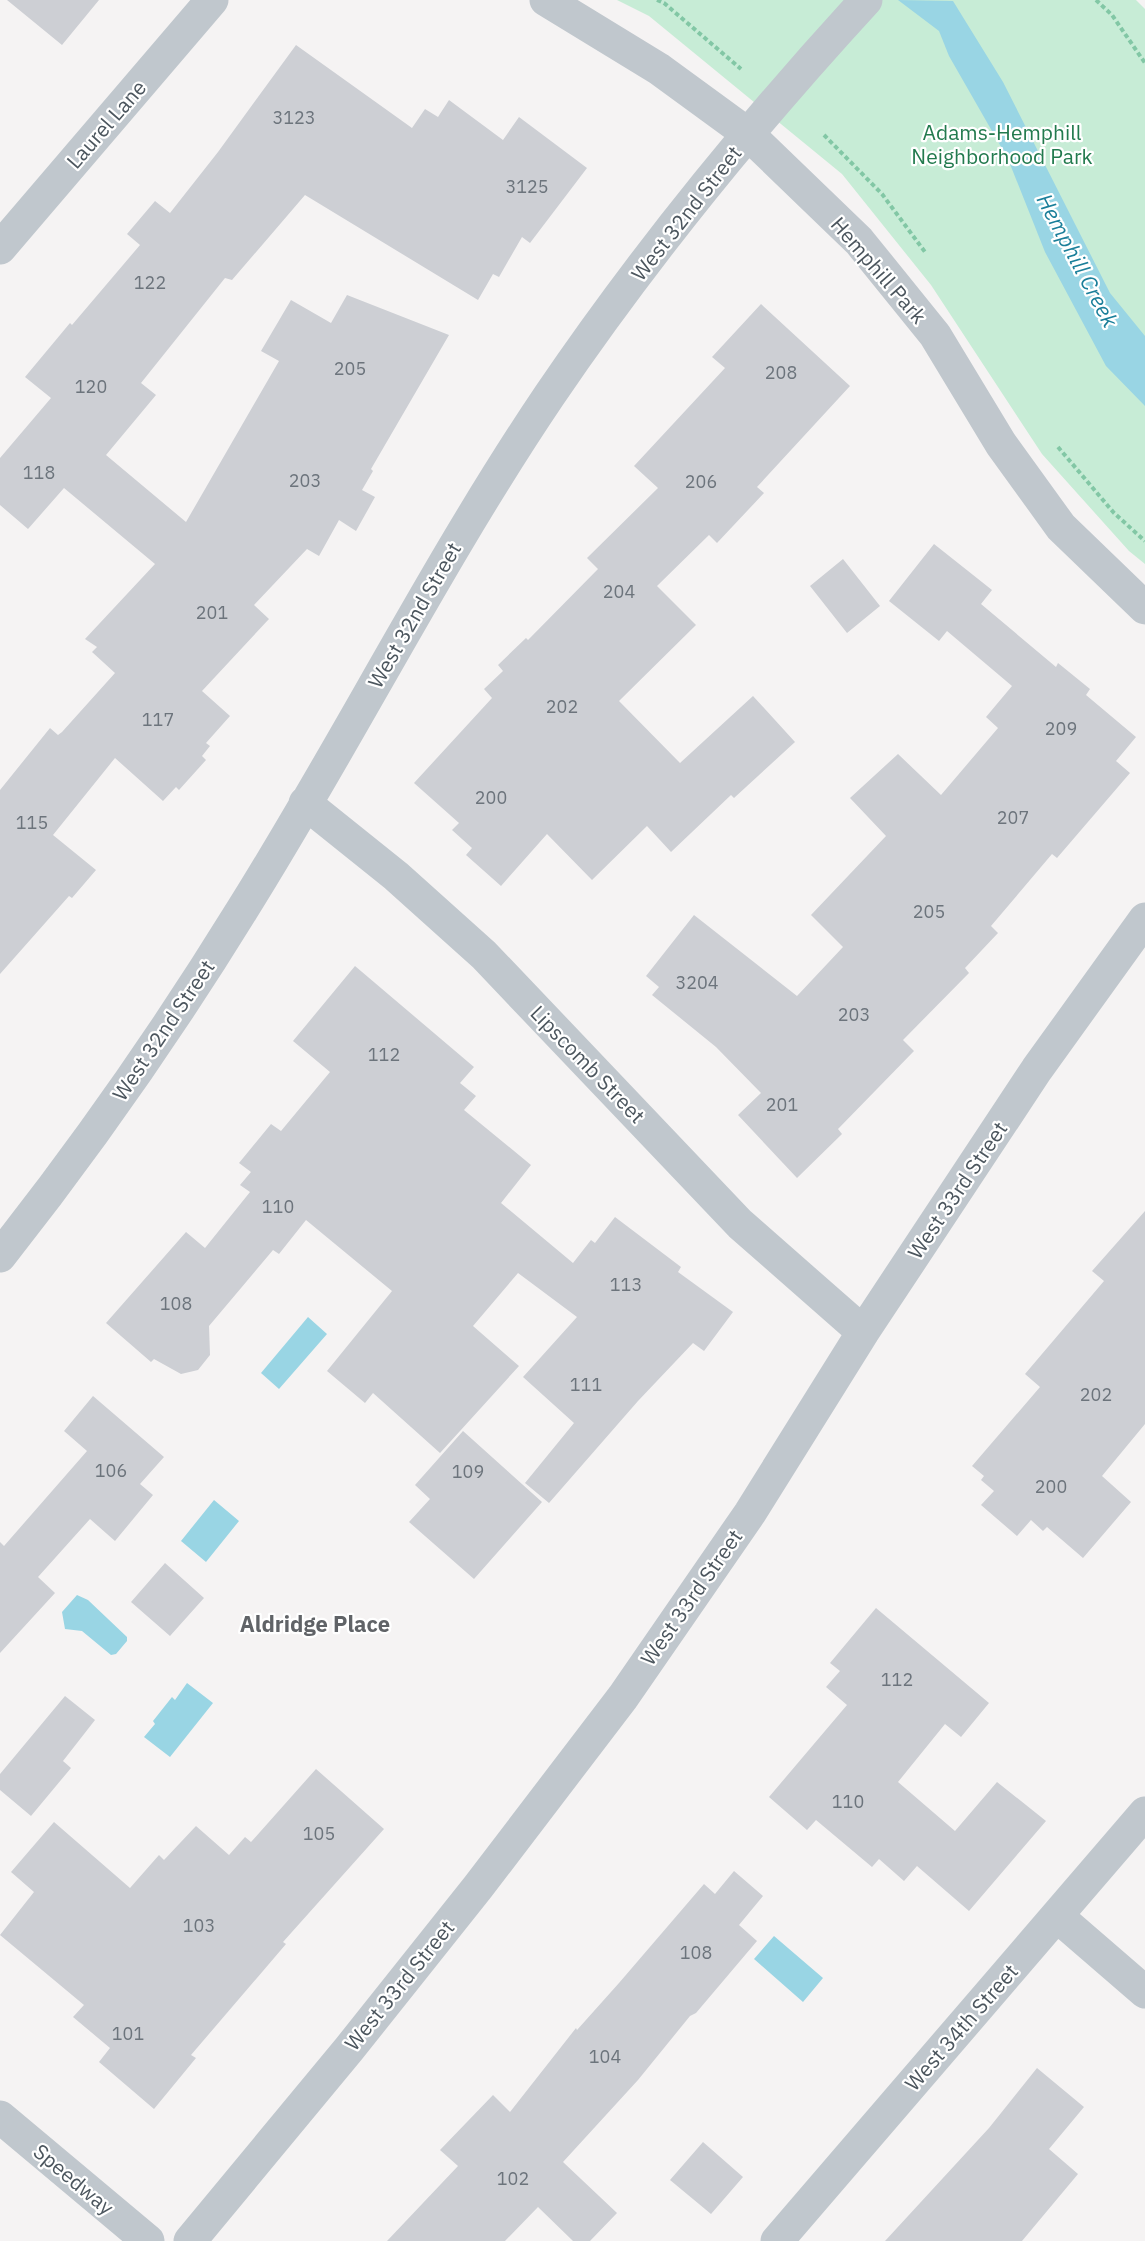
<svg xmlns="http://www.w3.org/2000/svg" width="1145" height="2241" font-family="'IBM Plex Sans',sans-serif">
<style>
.green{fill:#c7ecd6}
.water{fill:#99d5e4}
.building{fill:#cdcfd4}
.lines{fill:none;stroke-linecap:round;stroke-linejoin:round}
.path{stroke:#82c7a5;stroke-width:4;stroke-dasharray:4.5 3;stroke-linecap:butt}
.minor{stroke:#c0c7cd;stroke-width:33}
.labels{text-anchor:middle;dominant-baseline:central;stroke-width:4.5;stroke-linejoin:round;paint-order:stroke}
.number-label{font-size:18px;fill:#6c747c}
.street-label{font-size:21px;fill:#4c565e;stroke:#fff}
.park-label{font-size:21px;fill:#227a4e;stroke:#fff}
.water-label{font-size:22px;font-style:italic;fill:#1b7f9a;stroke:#fff}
.neighbourhood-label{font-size:22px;font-weight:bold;fill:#606367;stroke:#fff}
</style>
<rect width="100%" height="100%" fill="#f5f3f3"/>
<path class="green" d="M 617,0 L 1136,0 L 1145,9 L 1145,564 L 1129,551 L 1042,454 L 931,285 L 842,174 L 649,16 Z"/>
<path class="water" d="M 898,0 L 953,1 L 1003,82 L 1110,293 L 1145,336 L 1145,406 L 1106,366 L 1045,252 L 1008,159 L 949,56 L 939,31 Z
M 308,1317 L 327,1334 L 279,1389 L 261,1373 Z
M 214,1500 L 239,1521 L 206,1562 L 181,1541 Z
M 77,1595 L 88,1600 L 127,1637 L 127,1641 L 116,1654 L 111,1655 L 82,1631 L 65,1629 L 62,1612 Z
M 187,1683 L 213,1703 L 170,1757 L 144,1737 L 155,1724 L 153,1721 L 172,1697 L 175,1700 Z
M 774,1936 L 823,1978 L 803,2002 L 754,1959 Z"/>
<path class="building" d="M 7,0 L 99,0 L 62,45 Z
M 296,45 L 412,128 L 425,109 L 438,117 L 449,100 L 503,140 L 519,117 L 587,168 L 530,243 L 522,237 L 499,277 L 493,274 L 478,300 L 305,195 L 232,280 L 225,278 L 141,383 L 156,395 L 106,455 L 186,522 L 279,361 L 261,351 L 291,300 L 331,323 L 347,295 L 449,335 L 371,469 L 373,471 L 362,490 L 375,497 L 356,531 L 339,520 L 319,556 L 307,549 L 254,605 L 269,619 L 202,691 L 230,716 L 206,743 L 210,746 L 202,756 L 206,760 L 179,790 L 176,787 L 163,801 L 115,758 L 53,835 L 96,870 L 72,898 L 69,896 L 0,974 L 0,790 L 50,728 L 58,735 L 62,732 L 115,673 L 92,652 L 97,647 L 85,639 L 155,564 L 64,488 L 28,529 L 0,505 L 0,458 L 51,398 L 25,377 L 70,323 L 72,325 L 140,245 L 127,234 L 155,201 L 170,213 L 218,152 Z
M 761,304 L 850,386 L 757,487 L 764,493 L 717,543 L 709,535 L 657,586 L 696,625 L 619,701 L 680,763 L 753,696 L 795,742 L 734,798 L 731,795 L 671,852 L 647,826 L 592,880 L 547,834 L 501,886 L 466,855 L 472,848 L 452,830 L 459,823 L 414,783 L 492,698 L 484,689 L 503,671 L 498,665 L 526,638 L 528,640 L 598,569 L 587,558 L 658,488 L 634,466 L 725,368 L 712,357 Z
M 934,544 L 992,590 L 981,604 L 1056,667 L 1058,663 L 1090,689 L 1086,695 L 1136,737 L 1116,761 L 1130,773 L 1057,858 L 1052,854 L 991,926 L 998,933 L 965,968 L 969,973 L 903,1040 L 914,1051 L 838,1129 L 842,1134 L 797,1178 L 738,1115 L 761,1093 L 716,1047 L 652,995 L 659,987 L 646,976 L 694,915 L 797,996 L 843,947 L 811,915 L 886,836 L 850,798 L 898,754 L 941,795 L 998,728 L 986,717 L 1012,686 L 947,631 L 939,641 L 889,601 Z
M 843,559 L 880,606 L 847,633 L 810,586 Z
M 355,966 L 474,1067 L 460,1083 L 476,1096 L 464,1110 L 531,1165 L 501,1203 L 573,1263 L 591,1240 L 595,1243 L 615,1217 L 681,1267 L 678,1272 L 733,1312 L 704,1351 L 693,1343 L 638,1401 L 549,1503 L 525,1483 L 574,1423 L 523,1377 L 577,1317 L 518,1273 L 473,1326 L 519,1366 L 440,1453 L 373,1393 L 365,1403 L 327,1371 L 392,1291 L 306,1220 L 279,1254 L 273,1250 L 209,1326 L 210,1355 L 198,1370 L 181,1374 L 154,1359 L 151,1362 L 106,1323 L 186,1232 L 205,1248 L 250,1192 L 240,1185 L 251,1172 L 239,1163 L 271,1124 L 281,1131 L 330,1072 L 293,1041 Z
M 1145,1211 L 1145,1424 L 1102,1476 L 1131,1502 L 1083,1558 L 1047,1527 L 1043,1531 L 1031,1520 L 1017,1536 L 981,1505 L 994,1491 L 981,1480 L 984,1476 L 972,1466 L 1040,1387 L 1025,1374 L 1104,1281 L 1092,1271 Z
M 93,1396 L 164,1457 L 140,1484 L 153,1495 L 115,1541 L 90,1519 L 38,1577 L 55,1593 L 0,1653 L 0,1542 L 4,1546 L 87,1451 L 64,1431 Z
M 463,1431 L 542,1502 L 474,1579 L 409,1522 L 430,1499 L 415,1485 Z
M 165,1563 L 204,1598 L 170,1636 L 131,1602 Z
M 876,1608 L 989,1703 L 961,1737 L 945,1724 L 898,1782 L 955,1831 L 997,1782 L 1046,1821 L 969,1911 L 917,1866 L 904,1881 L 879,1859 L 872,1867 L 816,1820 L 807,1830 L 769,1797 L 847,1705 L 826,1687 L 840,1671 L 830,1663 Z
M 65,1696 L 95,1720 L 63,1761 L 71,1768 L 31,1816 L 0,1790 L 0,1774 Z
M 316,1769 L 384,1829 L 283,1942 L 286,1944 L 191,2055 L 196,2058 L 154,2109 L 99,2062 L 110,2048 L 73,2017 L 84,2005 L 0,1935 L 34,1892 L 11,1872 L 54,1822 L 130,1888 L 159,1855 L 164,1860 L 196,1826 L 229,1855 L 245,1837 L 251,1842 Z
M 734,1871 L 763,1896 L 739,1925 L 757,1941 L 696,2013 L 690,2016 L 638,2080 L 563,2162 L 617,2213 L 590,2241 L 573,2241 L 538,2207 L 505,2241 L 387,2241 L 458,2166 L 440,2150 L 493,2095 L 510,2112 L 576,2028 L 577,2030 L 619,1983 L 704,1884 L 715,1894 Z
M 1037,2068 L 1084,2107 L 1049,2149 L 1078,2174 L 1022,2241 L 885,2241 L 989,2128 Z
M 703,2142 L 743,2177 L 711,2214 L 670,2180 Z"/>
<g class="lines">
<path class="path" d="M 657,0 L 664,3 L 741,69
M 1096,0 L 1112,15 L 1145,63
M 824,135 L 882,194 L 925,252
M 1058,447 L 1114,513 L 1145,541"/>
<path class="minor" d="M 546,0 L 659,69 L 748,134 L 859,241 L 935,335 L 1001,444 L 1061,527 L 1145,608
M 0,248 L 212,0
M 305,803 L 396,876 L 484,955 L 740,1224 L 863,1332
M 0,1256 C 87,1146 168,1030 242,910 C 348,741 437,562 549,396 C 644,256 752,124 866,0
M 1057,1916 L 1145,1992
M 0,2117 L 148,2241
M 190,2241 L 349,2049 L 478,1887 L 623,1697 L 750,1513 L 863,1332 L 1037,1069 L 1145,919
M 777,2241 L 1145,1813"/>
</g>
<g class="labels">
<g class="number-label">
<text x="294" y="117">3123</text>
<text x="527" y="186">3125</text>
<text x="150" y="282">122</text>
<text x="350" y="368">205</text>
<text x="781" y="372">208</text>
<text x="91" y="386">120</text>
<text x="39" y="472">118</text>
<text x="305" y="480">203</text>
<text x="701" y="481">206</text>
<text x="619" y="591">204</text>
<text x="212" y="612">201</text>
<text x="562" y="706">202</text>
<text x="158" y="719">117</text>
<text x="1061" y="728">209</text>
<text x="491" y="797">200</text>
<text x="1013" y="817">207</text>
<text x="32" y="822">115</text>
<text x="929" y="911">205</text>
<text x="697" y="982">3204</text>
<text x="854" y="1014">203</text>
<text x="384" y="1054">112</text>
<text x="782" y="1104">201</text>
<text x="278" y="1206">110</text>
<text x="626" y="1284">113</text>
<text x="176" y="1303">108</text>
<text x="586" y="1384">111</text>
<text x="1096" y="1394">202</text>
<text x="111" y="1470">106</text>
<text x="468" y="1471">109</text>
<text x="1051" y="1486">200</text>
<text x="897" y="1679">112</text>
<text x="848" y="1801">110</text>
<text x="319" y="1833">105</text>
<text x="199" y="1925">103</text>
<text x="696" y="1952">108</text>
<text x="128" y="2033">101</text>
<text x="605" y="2056">104</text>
<text x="513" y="2178">102</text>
</g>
<g class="street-label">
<text transform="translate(106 124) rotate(-49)">Laurel Lane</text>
<text transform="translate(686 213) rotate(-52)">West 32nd Street</text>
<text transform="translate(879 270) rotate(49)">Hemphill Park</text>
<text transform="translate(414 615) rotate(-60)">West 32nd Street</text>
<text transform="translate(163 1030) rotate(-56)">West 32nd Street</text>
<text transform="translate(588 1064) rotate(46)">Lipscomb Street</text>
<text transform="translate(957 1190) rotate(-56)">West 33rd Street</text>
<text transform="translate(691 1597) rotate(-55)">West 33rd Street</text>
<text transform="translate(399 1985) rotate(-51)">West 33rd Street</text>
<text transform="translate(961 2027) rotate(-49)">West 34th Street</text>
<text transform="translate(74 2179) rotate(40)">Speedway</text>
</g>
<g class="park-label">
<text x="1002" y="132">Adams-Hemphill<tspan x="1002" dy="24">Neighborhood Park</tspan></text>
</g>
<g class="water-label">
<text transform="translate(1078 260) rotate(62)">Hemphill Creek</text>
</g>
<g class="neighbourhood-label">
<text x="315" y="1623">Aldridge Place</text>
</g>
</g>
</svg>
